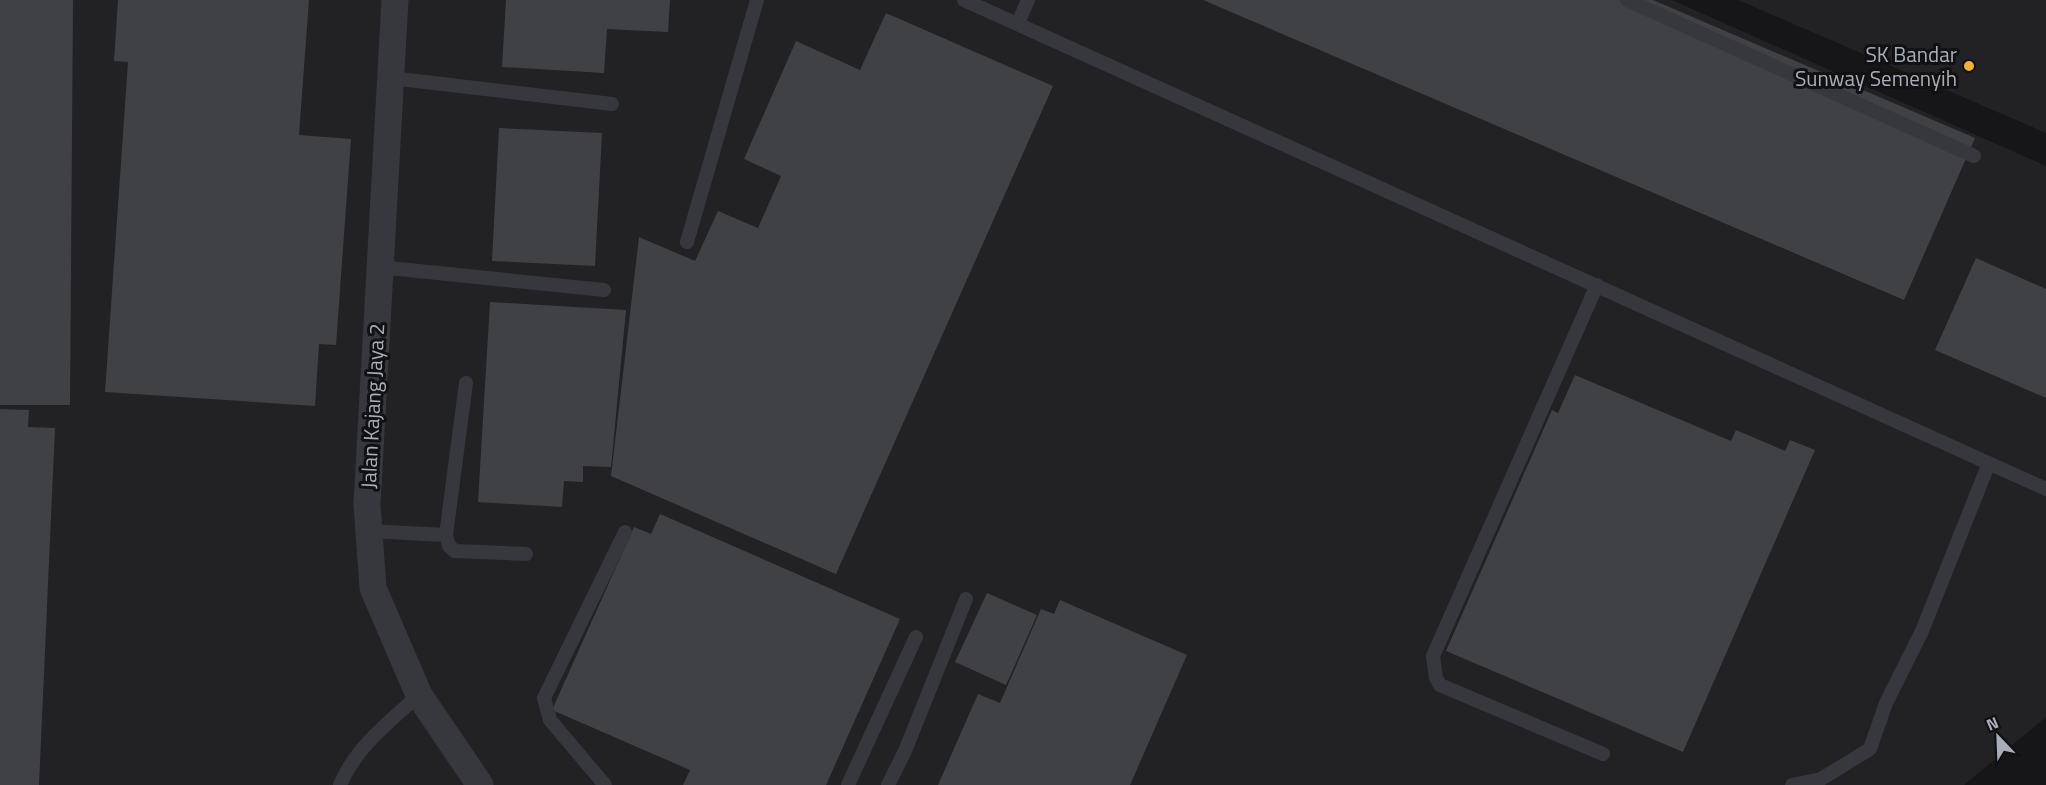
<svg xmlns="http://www.w3.org/2000/svg" width="2046" height="785" font-family="'Titillium Web',sans-serif">
<style>
.built{fill:#222225}
.building{fill:#404145}
.lines{fill:none;stroke-linecap:round;stroke-linejoin:round}
.lane{stroke:#37383d;stroke-width:14}
.street{stroke:#37383d;stroke-width:27}
.poi-dot{fill:#f2b134;stroke:#111113;stroke-width:2}
.labels{text-anchor:middle;dominant-baseline:central;stroke-width:6;stroke-linejoin:round;paint-order:stroke}
.poi-label{font-size:21px;fill:#a8adb8;stroke:#111113;text-anchor:end}
.street-label{font-size:21px;fill:#a8adb8;stroke:#111113}
</style>
<rect width="100%" height="100%" fill="#161618"/>
<path class="built" d="M 0,0 L 1672,0 L 2046,166 L 2046,717 L 1964,785 L 0,785 Z
M 1738,0 L 2046,0 L 2046,133 Z"/>
<path class="building" d="M 0,0 L 73,0 L 70,405 L 0,405 Z
M 118,0 L 309,0 L 299,135 L 351,139 L 336,345 L 319,344 L 315,406 L 105,392 L 128,62 L 114,61 Z
M 506,0 L 670,0 L 668,32 L 607,29 L 604,73 L 502,67 Z
M 1203,0 L 1653,0 L 1975,138 L 1904,300 Z
M 886,13 L 1053,86 L 836,574 L 611,476 L 639,237 L 695,261 L 718,211 L 758,228 L 781,176 L 744,159 L 796,41 L 860,70 Z
M 499,128 L 602,133 L 595,266 L 492,261 Z
M 1976,258 L 2046,289 L 2046,398 L 1935,350 Z
M 490,302 L 626,310 L 611,467 L 583,466 L 583,482 L 564,481 L 562,507 L 478,502 Z
M 1575,375 L 1731,441 L 1736,430 L 1785,451 L 1790,440 L 1815,450 L 1683,752 L 1446,651 L 1552,410 L 1558,413 Z
M 0,409 L 29,410 L 28,427 L 55,428 L 39,785 L 0,785 Z
M 660,514 L 900,619 L 826,785 L 683,785 L 690,770 L 552,710 L 634,527 L 651,534 Z
M 987,593 L 1037,615 L 1006,685 L 955,662 Z
M 1060,600 L 1187,655 L 1130,785 L 938,785 L 978,694 L 1000,703 L 1041,609 L 1054,614 Z"/>
<g class="lines">
<path class="lane" d="M 964,0 L 2046,489
M 1627,0 L 1974,156
M 1018,23 L 1028,0
M 391,78 L 612,104
M 687,242 L 757,0
M 379,267 L 604,290
M 1597,285 L 1433,656 L 1436,678 L 1440,685 L 1603,754
M 369,531 L 446,535 L 466,383
M 446,535 L 449,546 L 455,551 L 526,554
M 340,785 C 355,748 390,721 419,695
M 605,785 L 550,720 L 544,698 L 625,532
M 848,785 L 916,637
M 888,785 L 905,751 L 966,599
M 1792,785 L 1821,779 L 1870,749 L 1886,703 L 1922,631 L 1989,463"/>
<path class="street" d="M 395,0 L 367,504 L 373,588 L 419,695 L 480,785"/>
</g>
<circle class="poi-dot" cx="1969" cy="66" r="6"/>
<g class="labels">
<g class="poi-label">
<text x="1957" y="54">SK Bandar<tspan x="1957" dy="24">Sunway Semenyih</tspan></text>
</g>
<g class="street-label">
<text transform="translate(372 406) rotate(-87)">Jalan Kajang Jaya 2</text>
</g>
</g>
<g transform="translate(1998 737) rotate(337)" stroke="#111113" stroke-width="4.5" paint-order="stroke">
<path d="M0-4.5L10 22L0 15L-10 22Z" fill="#a8adb8"/>
<text y="-9" font-size="16" font-weight="bold" text-anchor="middle" fill="#a8adb8">N</text>
</g>
</svg>
